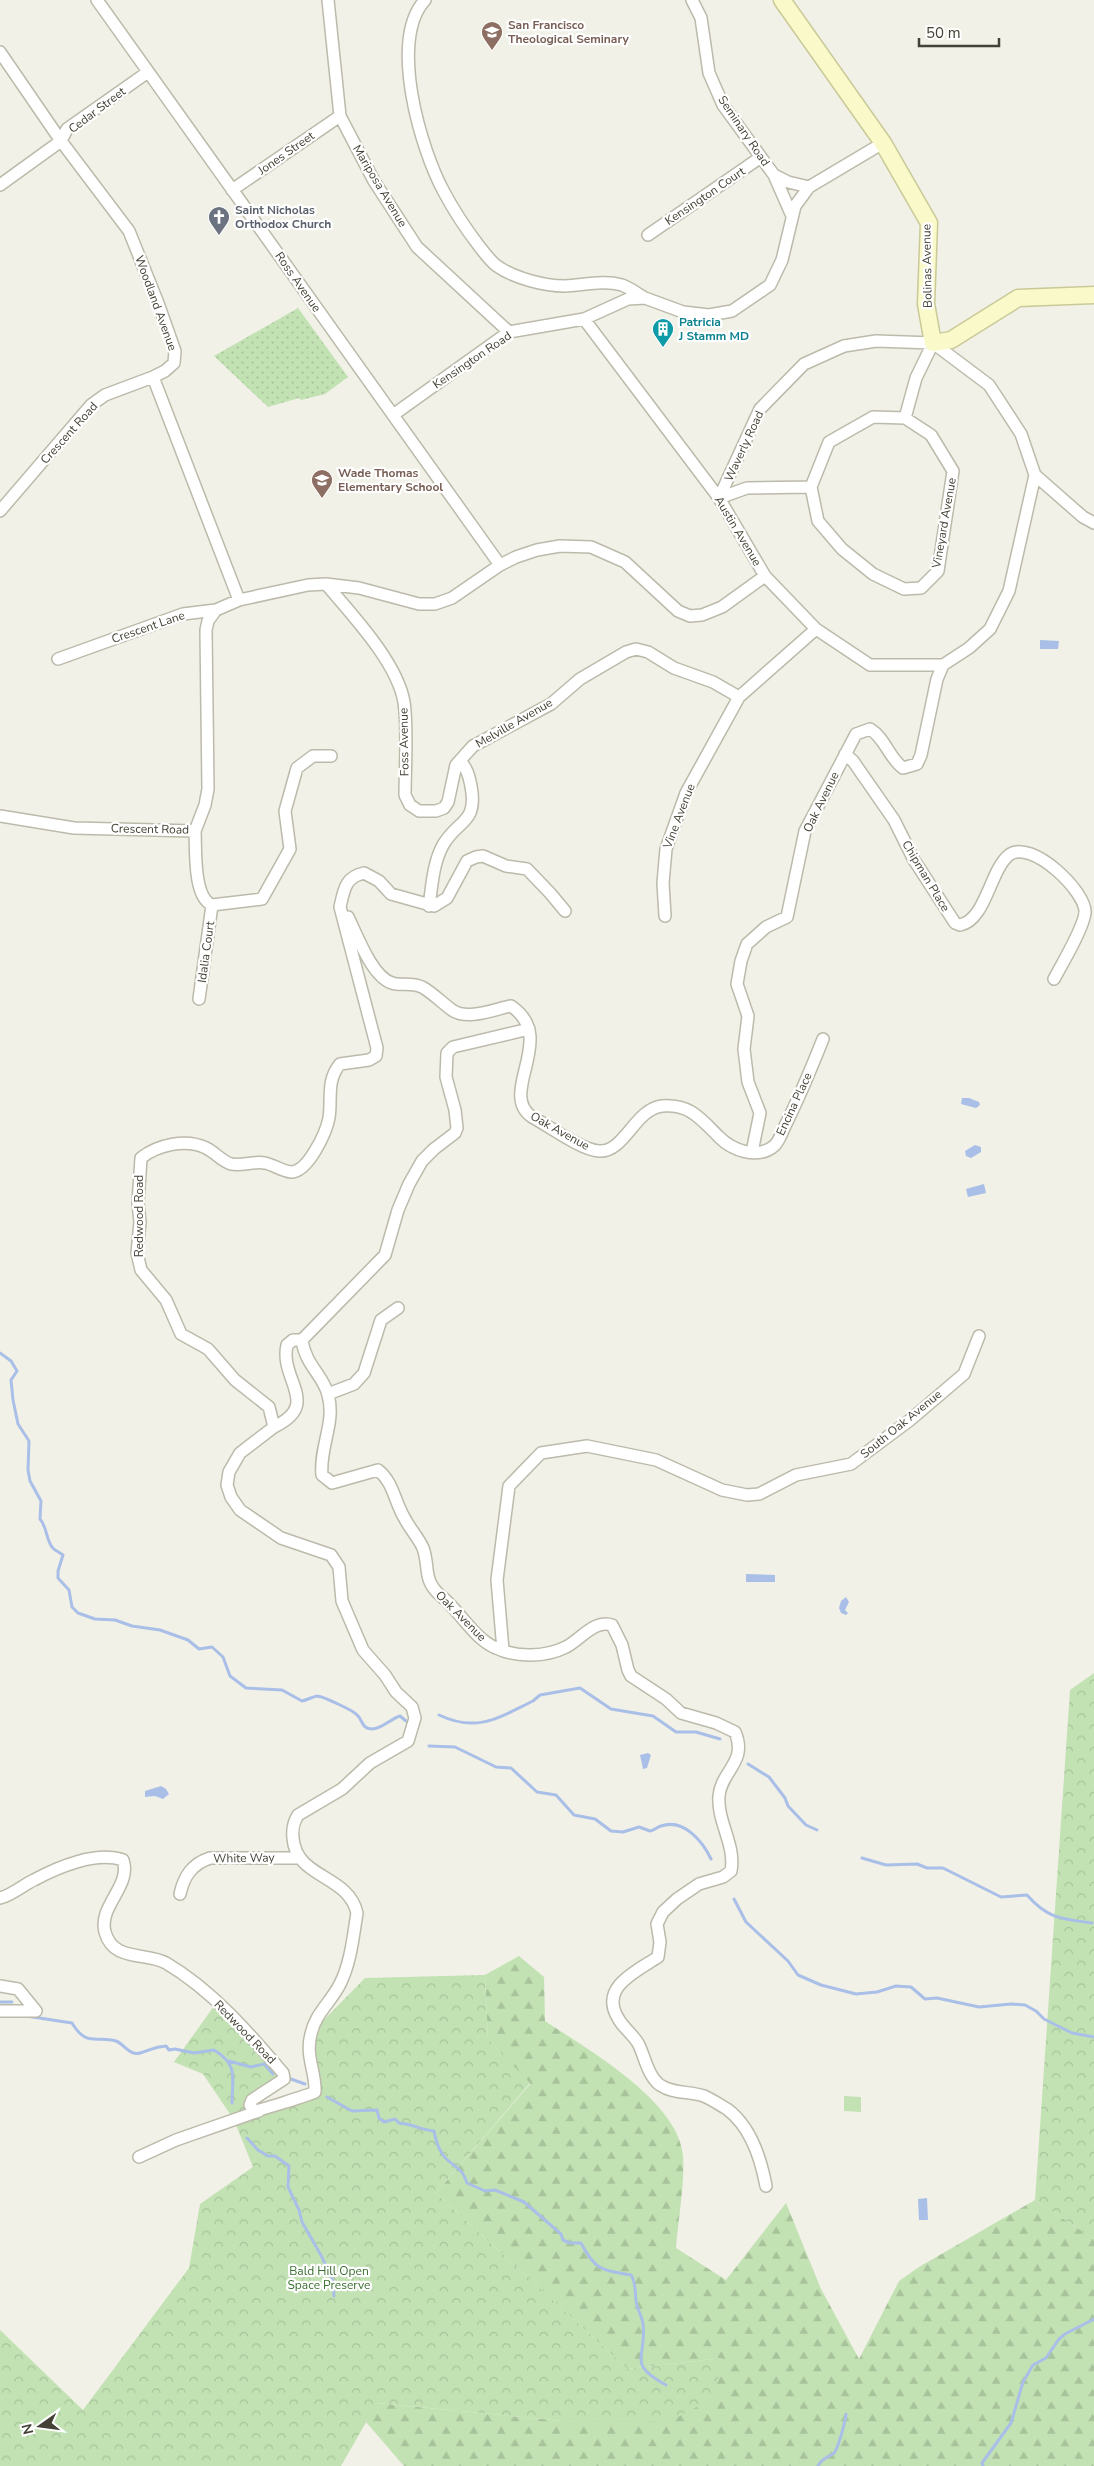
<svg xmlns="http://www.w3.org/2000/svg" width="1094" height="2466" font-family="'Nunito Sans',sans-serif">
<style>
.grass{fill:url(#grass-dots)}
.forest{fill:url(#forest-firs)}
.park{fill:url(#park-crowns)}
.garden{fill:#c2e2b3}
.water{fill:#a9bfe8}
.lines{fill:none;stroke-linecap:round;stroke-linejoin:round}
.stream{stroke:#a9bfe8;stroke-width:3}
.street-casing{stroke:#bcbaaa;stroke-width:14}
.secondary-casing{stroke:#cac998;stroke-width:19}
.street{stroke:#fff;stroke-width:11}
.secondary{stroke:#f9f9c9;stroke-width:16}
.labels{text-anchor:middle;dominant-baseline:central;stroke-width:4.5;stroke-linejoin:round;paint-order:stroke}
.education-label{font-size:12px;font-weight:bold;fill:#785e54;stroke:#fff;text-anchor:start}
.street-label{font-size:12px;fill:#444236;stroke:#fff}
.worship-label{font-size:12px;font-weight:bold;fill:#5b616d;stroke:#fff;text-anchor:start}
.culture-label{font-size:12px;font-weight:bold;fill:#0d838f;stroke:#fff;text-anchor:start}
.park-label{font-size:12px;fill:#396f30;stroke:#fff}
</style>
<defs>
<pattern id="grass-dots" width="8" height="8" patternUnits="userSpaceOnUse" patternTransform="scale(1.25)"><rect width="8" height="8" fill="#c2e2b3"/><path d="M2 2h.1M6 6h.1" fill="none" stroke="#a8c39b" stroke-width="1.8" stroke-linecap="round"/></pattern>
<pattern id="forest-firs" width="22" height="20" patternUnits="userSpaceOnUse" patternTransform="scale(1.25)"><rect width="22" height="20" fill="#c2e2b3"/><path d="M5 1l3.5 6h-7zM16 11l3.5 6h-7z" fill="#a8c39b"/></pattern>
<pattern id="park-crowns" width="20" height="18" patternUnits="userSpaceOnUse" patternTransform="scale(1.25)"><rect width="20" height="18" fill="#c2e2b3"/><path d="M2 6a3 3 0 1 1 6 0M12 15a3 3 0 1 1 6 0" fill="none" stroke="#a8c39b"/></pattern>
</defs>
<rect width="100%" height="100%" fill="#f1f1e7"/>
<path class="grass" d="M 298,308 L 348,377 L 325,394 L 301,400 L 299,398 L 268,407 L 214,356 Z"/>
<path class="forest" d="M 519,1956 L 544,1977 L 545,2021 C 587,2049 679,2101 683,2156 C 685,2182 678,2221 676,2248 L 726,2280 L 786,2203 L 821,2289 L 859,2359 L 899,2281 L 919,2267 L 1035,2200 L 1094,2239 L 1094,2466 L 404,2466 L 366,2422 L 376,2403 L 574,2422 L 722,2358 L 628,2369 L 436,2193 L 530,2084 L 488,2039 L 485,1975 Z"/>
<path class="park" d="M 1094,1673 L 1094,2239 L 1035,2200 L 1070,1690 Z
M 485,1975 L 488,2039 L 530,2083 L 436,2193 L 628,2369 L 722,2358 L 714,2398 L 670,2421 L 574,2422 L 377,2403 L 341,2466 L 0,2466 L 0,2330 L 83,2410 L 189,2268 L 200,2204 L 253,2167 L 234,2120 L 203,2074 L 174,2062 L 217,2002 L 283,2073 L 252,2100 L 251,2109 L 313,2093 L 311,2033 L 365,1978 Z"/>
<path class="garden" d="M 844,2096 L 861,2097 L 861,2112 L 844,2111 Z"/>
<path class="water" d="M 1040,640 L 1059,641 L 1058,649 L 1040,649 Z
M 962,1098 L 969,1098 L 979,1102 L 980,1105 L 976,1108 L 961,1104 Z
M 975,1145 L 981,1147 L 981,1152 L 971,1158 L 966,1156 L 965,1151 Z
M 984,1184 L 986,1193 L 968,1197 L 966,1189 Z
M 746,1574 L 775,1575 L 775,1582 L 746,1582 Z
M 846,1597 L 849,1602 L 845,1610 L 848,1613 L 846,1615 L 841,1613 L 839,1608 L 841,1601 Z
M 648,1753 L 651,1755 L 647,1768 L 643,1769 L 640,1755 Z
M 161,1786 L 166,1789 L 169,1794 L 163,1799 L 155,1796 L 145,1797 L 145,1791 Z
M 927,2198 L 928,2220 L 919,2220 L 918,2199 Z"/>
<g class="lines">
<path class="stream" d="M 0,1353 L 11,1361 L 17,1371 L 11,1380 L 13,1400 L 18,1424 L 29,1441 L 28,1470 L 30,1481 L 41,1501 L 40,1519 C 47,1527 46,1539 52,1547 C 54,1550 59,1552 63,1555 L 58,1571 L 58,1578 L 69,1590 L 72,1607 L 78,1613 L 95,1619 L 115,1620 L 132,1626 L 160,1630 L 188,1640 L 199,1649 L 212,1647 L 223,1657 L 230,1676 L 246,1688 L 282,1690 L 302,1701 C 307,1700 312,1697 317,1696 C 322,1696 352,1710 356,1714 C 363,1719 361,1729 372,1729 C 382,1729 390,1719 400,1716 L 406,1721
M 439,1715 C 477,1733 498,1718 533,1701 L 540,1695 L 580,1688 L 611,1709 L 653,1716 L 676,1732 L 696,1732 L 720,1739
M 429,1746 L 455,1747 L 496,1767 L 511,1768 L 537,1792 L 556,1795 L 574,1815 L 595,1819 L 611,1831 L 623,1832 L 639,1827 L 650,1831 C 655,1830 657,1827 661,1826 C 684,1818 703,1842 711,1859
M 748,1764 L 769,1777 L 785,1798 L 788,1806 L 806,1825 L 817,1830
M 862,1858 L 886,1865 L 917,1864 L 927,1868 L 943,1868 L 1001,1897 L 1027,1895 C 1048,1919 1062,1919 1092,1923
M 734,1899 L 746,1922 L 788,1961 L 798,1975 L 821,1985 L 856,1994 L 877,1992 L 896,1986 L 911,1987 L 925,1999 L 937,1998 L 979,2007 L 1011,2004 L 1025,2005 L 1036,2011 L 1044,2019 L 1072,2033 L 1094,2037
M 0,2002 L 12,2002
M 26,2016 L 72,2023 C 87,2048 96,2035 116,2041 C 124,2044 130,2056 140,2053 C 151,2050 153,2047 166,2046 L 169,2050 L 175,2049 L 194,2053 L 214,2050 C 239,2065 232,2078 232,2103
M 229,2061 L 251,2067 L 264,2064 L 273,2074
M 288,2078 L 305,2084
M 327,2097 L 352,2111 L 377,2110 L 379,2118 L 384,2122 L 395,2119 L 399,2123 C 413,2124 421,2130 434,2131 C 436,2142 440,2155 450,2162 C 460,2171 462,2169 467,2183 L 485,2191 L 495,2190 L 524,2202 L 561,2234 L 563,2240 L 570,2243 L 581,2243 C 595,2270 601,2270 631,2275 C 636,2282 635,2292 636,2301 C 637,2309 642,2316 643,2324 C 647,2359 626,2363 666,2385
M 247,2138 L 258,2150 L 268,2156 L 275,2156 L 289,2166 L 288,2187 L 299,2210 L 302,2222 L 322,2257 L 333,2281 L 334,2296
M 818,2466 C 822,2458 827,2458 834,2453 C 838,2449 846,2419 846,2414
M 983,2466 L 982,2463 L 1011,2423 L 1023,2382 L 1033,2365 L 1046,2358 L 1059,2339 L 1065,2334 L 1094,2319"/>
<g class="street-casing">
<path id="street" d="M 97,0 L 500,565
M 328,0 L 340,116 L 374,181 L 417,247 L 509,332
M 425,0 C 388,40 421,150 444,192 C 454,211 466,229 479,246 C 484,252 490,261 497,266 C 514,278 544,286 565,286 C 584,285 604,280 622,285 C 630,288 638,294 645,298
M 692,0 L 701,18 L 709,73 L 723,105 L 774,175 L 792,216
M 0,52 L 61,141 L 129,231 L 158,303 L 175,351 L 174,363 L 165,371 L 153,377 L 239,600
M 774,175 L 788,182 L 809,187
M 0,185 L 61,141 L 67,129 L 148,72
M 232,190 L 340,116
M 648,235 L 761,157
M 584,319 L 719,498 L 765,576 L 816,629 L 870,665 L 943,665
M 393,415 L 509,332 L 584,319 L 628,299 L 645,298 L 683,312 L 709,315 L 732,311 L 770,285 L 782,260 L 795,206 L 809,187 L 883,143
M 1035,475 L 1083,517 L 1094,523
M 811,487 L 829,442 L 873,417 L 905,418
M 719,498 L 747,488 L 811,487 L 818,521 L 842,549 L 873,574 L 904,589 L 921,588 L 938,571 L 953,471 L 931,435 L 905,418 L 916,378 L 933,343
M 719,498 L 760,409 L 804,364 L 844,346 L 876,341 L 933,343
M 0,511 L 91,405 L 105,395 L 153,377
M 326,584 C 352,615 397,662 404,702 C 408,728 405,768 405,795 L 410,805 L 419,811 L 436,811 L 444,808 L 448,802 L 456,765 L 473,746 L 551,704 L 580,679 L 626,652 L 636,649 L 648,652 L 674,668 L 713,682 L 739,697
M 58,659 L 183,614 L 216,610 L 239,600 L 308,585 L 326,584 L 359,588 L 419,604 L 435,604 L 452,598 L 500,565 L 516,557 L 537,550 L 560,546 L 591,547 L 625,562 L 678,611 L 690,616 L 702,615 L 722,607 L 765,576
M 845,754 L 853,761 L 894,820 L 914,860 L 955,923 L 960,925 C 986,920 990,870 1009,855 C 1031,838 1087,892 1085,913 C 1083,929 1062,964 1054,979
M 0,816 L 74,828 L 195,831 L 205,805 L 208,789 L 206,630 L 208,621 L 216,610
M 195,831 C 196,850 193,897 212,905 L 262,899 L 290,849 L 285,811 L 297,768 L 313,756 L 331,756
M 429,906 C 432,886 433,863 443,845 C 458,819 478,824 471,786 C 469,776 467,768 460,761
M 665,916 L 663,883 L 666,849 L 686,793 L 739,697 L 816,629
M 348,917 C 357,935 372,977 392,983 C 401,986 411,982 422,987 C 433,993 442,1003 452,1010 C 467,1021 495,1009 511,1006 C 559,1038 497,1093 532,1117 C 549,1126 581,1150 599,1151 C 624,1153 635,1109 662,1106 C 690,1104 700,1118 719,1137 C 732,1150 757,1160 774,1146 C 779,1142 782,1132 785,1126 C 799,1098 811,1069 823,1039
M 199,999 L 212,905
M 529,1029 L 453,1047 L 447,1053 L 446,1077 L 455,1110 L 457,1128 L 455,1133 L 434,1149 L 422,1161 L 409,1184 L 398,1210 L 385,1255 L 302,1340 C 305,1365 324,1376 328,1395 C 336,1422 319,1448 322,1475 L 332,1483 L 378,1470 C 394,1483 394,1501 405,1519 C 410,1529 418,1537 423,1548 C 430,1567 422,1580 441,1596 C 460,1611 473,1638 496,1648 C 517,1658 546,1657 566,1647 C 581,1639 595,1619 612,1625 L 622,1645 L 628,1670 L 631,1676 L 666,1699 L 681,1713 L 716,1723 L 735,1732 C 748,1762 721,1771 719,1796 C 717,1822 736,1845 731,1871 L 723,1877 L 699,1884 L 677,1899 L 663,1912 L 657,1924 L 660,1942 L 658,1957 C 637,1971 599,1987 618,2018 C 623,2028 634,2035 639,2045 C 645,2058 648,2076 660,2085 C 673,2094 689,2091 704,2096 C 711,2099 720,2105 727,2109 C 750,2126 761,2159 766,2186
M 752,1152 L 760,1113 L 748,1082 L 744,1049 L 748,1016 L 737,984 L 741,961 L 747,944 L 766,927 L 787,917 L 805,831 L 856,734 L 870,729 C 885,738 889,758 903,768 L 917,764 L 921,755 L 937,679 L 943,665 L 969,648 L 990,629 L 1009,591 L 1035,475 L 1021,434 L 989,385 L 933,343
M 328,1394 L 354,1384 L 364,1373 L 381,1320 L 398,1308
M 274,1427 C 322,1404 279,1380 287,1345 L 293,1340 L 302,1340
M 503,1650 L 497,1580 L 509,1486 L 541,1453 L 587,1446 L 656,1460 L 722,1490 L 747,1495 L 759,1494 L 796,1475 L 851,1464 L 910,1420 L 964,1374 L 979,1336
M 180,1894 C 184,1876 192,1864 210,1858 L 298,1858
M 0,1898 C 12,1895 23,1885 34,1880 C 58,1867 96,1851 123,1860 C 132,1886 98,1906 105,1932 C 113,1962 146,1952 166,1963 C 212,1990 249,2033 283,2073 L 284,2079 L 252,2100 L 250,2105 L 254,2111 C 258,2111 309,2095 315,2092 C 316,2072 305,2056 311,2034 C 315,2014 331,2002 340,1984 C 351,1962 353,1937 357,1913 C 348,1874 296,1879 293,1838 C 292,1829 293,1823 298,1815 L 342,1789 L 370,1763 L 408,1741 L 415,1718 L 412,1707 L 396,1692 L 385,1675 L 363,1650 L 342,1601 L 339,1567 L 331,1555 L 281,1538 L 240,1510 L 231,1497 L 227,1485 L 229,1472 L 240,1453 L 274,1427 L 269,1407 L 235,1380 L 208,1349 L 181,1334 L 166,1300 L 141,1270 L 137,1253 L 140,1222 L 138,1203 L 141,1158 C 157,1145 186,1138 206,1148 C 215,1152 221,1161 231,1164 C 243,1166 254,1161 265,1163 C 274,1165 282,1171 291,1172 C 308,1172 326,1133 329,1118 C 332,1098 326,1081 340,1064 L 369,1060 L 376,1056 L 377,1048 L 340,907 C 344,890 345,877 364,873 L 379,881 L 391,894 L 434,906 L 447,898 L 467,861 L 476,857 L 483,856 L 506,866 L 527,869 L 550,893 L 565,911
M 0,1986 L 18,1989 L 36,2011 L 0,2011
M 139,2157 L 176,2140 L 259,2111"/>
</g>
<g class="secondary-casing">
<path id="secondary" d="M 782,0 L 883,143 L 929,223 L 926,304 L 933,343 L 951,340 L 1018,298 L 1094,295"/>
</g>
<use href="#street" class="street"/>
<use href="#secondary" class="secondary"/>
</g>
<defs>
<g id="school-pin" transform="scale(1.125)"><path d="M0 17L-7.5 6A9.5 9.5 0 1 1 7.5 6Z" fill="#8d6e63" stroke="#fff"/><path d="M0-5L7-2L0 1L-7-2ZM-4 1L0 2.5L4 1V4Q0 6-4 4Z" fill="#fff"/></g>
<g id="church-pin" transform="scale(1.125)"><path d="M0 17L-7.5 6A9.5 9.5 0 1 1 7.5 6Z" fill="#6b7280" stroke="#fff"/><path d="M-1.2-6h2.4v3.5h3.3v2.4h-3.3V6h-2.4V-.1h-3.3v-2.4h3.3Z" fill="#fff"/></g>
<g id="building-pin" transform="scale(1.125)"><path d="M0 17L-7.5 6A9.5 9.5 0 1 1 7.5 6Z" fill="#0f9aa8" stroke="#fff"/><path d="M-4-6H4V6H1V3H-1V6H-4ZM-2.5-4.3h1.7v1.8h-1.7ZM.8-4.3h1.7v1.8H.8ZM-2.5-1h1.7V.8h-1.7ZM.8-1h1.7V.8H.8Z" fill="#fff"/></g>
</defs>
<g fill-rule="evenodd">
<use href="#school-pin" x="492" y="32"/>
<use href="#church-pin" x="219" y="217"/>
<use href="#building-pin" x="663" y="329"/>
<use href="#school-pin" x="322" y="480"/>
</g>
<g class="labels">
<g class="education-label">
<text x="508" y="25">San Francisco<tspan x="508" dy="14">Theological Seminary</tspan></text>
<text x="338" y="473">Wade Thomas<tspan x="338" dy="14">Elementary School</tspan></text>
</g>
<g class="street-label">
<text transform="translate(97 110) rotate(-37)">Cedar Street</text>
<text transform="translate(744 131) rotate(56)">Seminary Road</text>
<text transform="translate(286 153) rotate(-35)">Jones Street</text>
<text transform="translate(380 186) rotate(59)">Mariposa Avenue</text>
<text transform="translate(705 196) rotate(-34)">Kensington Court</text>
<text transform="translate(927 266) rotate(-91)">Bolinas Avenue</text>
<text transform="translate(298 282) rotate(55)">Ross Avenue</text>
<text transform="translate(156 303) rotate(70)">Woodland Avenue</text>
<text transform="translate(472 360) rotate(-34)">Kensington Road</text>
<text transform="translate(69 433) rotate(-48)">Crescent Road</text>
<text transform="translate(744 446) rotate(-65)">Waverly Road</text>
<text transform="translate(944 523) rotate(-80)">Vineyard Avenue</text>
<text transform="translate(738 531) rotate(59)">Austin Avenue</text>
<text transform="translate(148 627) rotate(-19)">Crescent Lane</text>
<text transform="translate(514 723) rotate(-30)">Melville Avenue</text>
<text transform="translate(404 742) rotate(-91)">Foss Avenue</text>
<text transform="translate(821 802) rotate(-64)">Oak Avenue</text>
<text transform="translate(679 816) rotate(-69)">Vine Avenue</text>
<text transform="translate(150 829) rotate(1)">Crescent Road</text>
<text transform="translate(926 876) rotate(59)">Chipman Place</text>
<text transform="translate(206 952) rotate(-82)">Idalia Court</text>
<text transform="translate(794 1104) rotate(-65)">Encina Place</text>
<text transform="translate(560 1131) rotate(29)">Oak Avenue</text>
<text transform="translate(139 1216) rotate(-90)">Redwood Road</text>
<text transform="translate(901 1424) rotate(-39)">South Oak Avenue</text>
<text transform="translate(461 1616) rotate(45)">Oak Avenue</text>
<text transform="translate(244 1858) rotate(-1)">White Way</text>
<text transform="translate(245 2032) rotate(46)">Redwood Road</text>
</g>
<g class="worship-label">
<text x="235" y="210">Saint Nicholas<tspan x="235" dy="14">Orthodox Church</tspan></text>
</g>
<g class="culture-label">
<text x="679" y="322">Patricia<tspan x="679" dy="14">J Stamm MD</tspan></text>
</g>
<g class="park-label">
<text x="329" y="2271">Bald Hill Open<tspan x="329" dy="14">Space Preserve</tspan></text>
</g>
</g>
<g transform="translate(40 2426) rotate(256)" stroke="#ffffff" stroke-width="4" paint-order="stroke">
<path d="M0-4L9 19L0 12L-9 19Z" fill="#444236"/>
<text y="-8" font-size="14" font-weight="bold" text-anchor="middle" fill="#444236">N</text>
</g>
<path d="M919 38v8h80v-8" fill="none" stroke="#444236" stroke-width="2.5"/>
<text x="926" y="38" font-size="15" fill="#444236" stroke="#ffffff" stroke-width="4" paint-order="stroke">50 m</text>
</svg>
